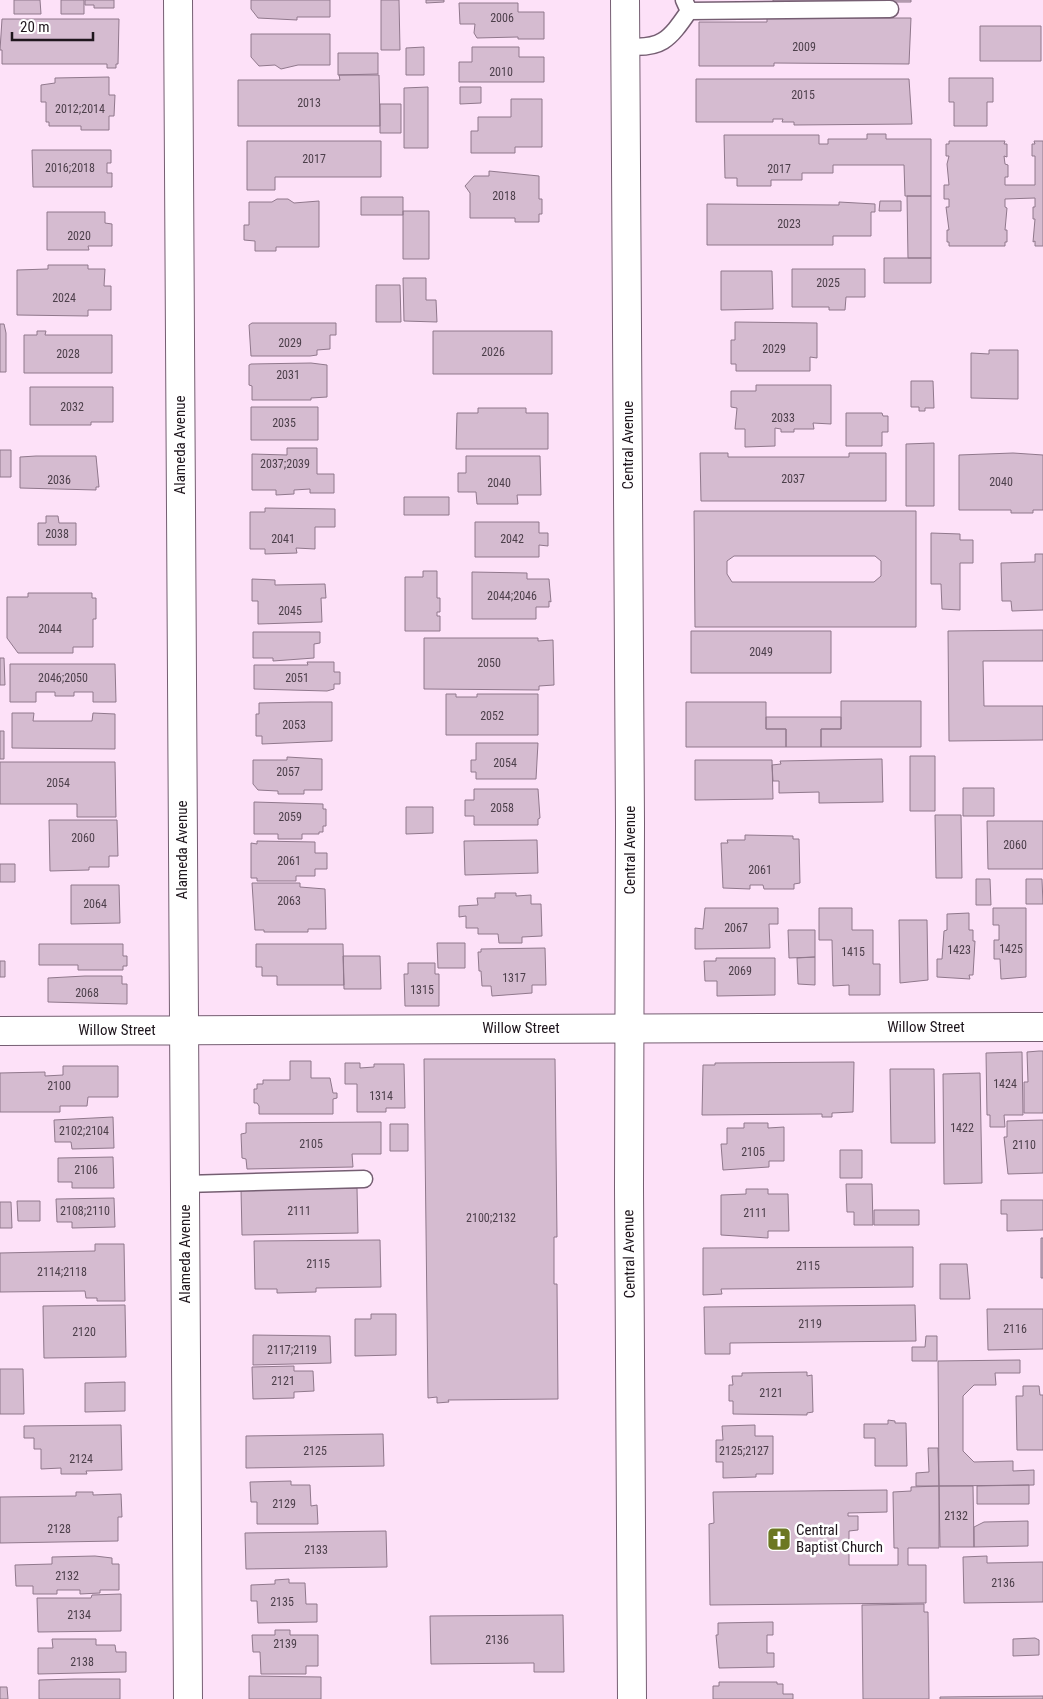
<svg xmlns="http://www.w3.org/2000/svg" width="1043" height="1699" font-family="'Roboto Condensed',sans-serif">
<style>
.building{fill:#d5bbd0;stroke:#90788c;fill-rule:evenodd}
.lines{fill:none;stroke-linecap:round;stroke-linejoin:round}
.service-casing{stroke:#755e72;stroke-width:19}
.minor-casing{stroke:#755e72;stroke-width:30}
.tertiary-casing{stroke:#755e72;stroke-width:30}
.service{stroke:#fff;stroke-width:16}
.minor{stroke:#fff;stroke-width:28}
.tertiary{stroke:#fff;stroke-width:28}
.labels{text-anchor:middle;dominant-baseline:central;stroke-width:5;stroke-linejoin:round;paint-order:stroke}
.number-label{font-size:12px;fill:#4c3f4a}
.street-label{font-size:15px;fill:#1f161d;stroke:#fff}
.poi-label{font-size:15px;fill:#1f161d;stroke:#fff;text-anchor:start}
</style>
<rect width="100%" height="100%" fill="#fde1f8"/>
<path class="building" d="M 14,0 L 40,0 L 41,14 L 14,14 Z
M 61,0 L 84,0 L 84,14 L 61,14 Z
M 85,0 L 114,0 L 114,8 L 94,8 L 94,5 L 85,5 Z
M 251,0 L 330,0 L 330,17 L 297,17 L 297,20 L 258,18 L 251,9 Z
M 381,0 L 399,0 L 400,50 L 381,50 Z
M 426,0 L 444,0 L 444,2 L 426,3 Z
M 773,0 L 911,0 L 911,2 L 773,2 Z
M 459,3 L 518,3 L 518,12 L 544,12 L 544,39 L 518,39 L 518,37 L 477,38 L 474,33 L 475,24 L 460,24 Z
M 767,18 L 911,18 L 909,64 L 774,63 L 774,66 L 699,66 L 699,22 L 767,22 Z
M 2,19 L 119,19 L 118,64 L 116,64 L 116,68 L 107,68 L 107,64 L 2,64 L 2,50 L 0,50 Z
M 980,26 L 1041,26 L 1041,61 L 980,61 Z
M 251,34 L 330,34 L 330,65 L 298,65 L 281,69 L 275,65 L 259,66 L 251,57 Z
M 424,47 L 424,75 L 406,75 L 406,48 Z
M 472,47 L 519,47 L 519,57 L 544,57 L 544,82 L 459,82 L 459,62 L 472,62 Z
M 338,53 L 378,53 L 378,74 L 338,75 Z
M 339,75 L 379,75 L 380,126 L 238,126 L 238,80 L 340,80 Z
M 109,77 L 109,95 L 115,95 L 114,116 L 109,116 L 109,130 L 81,130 L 81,126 L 49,126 L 49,122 L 46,122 L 46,102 L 41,102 L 41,85 L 55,83 L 55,78 Z
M 949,78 L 993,78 L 993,102 L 987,102 L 987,126 L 954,126 L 954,102 L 949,102 Z
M 696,79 L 909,79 L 912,124 L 794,125 L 794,122 L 782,122 L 783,119 L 773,119 L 773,122 L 696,122 Z
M 428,87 L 428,148 L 404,148 L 404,88 Z
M 460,87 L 481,87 L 481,103 L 460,104 Z
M 511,99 L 542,99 L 542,147 L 515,147 L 515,153 L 471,153 L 471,131 L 478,131 L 478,117 L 511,117 Z
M 380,104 L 401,104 L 401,133 L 380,133 Z
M 867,134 L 886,134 L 886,139 L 931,139 L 931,196 L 905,196 L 904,165 L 833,165 L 833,173 L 802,173 L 802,180 L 771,180 L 771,186 L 737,186 L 737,178 L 725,178 L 724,135 L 819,135 L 819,144 L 828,144 L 828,139 L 867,139 Z
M 247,141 L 381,141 L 381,177 L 275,177 L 275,190 L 247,190 Z
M 949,141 L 1005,141 L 1004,144 L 1007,144 L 1007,157 L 1004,156 L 1005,164 L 1008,165 L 1008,177 L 1005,177 L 1005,185 L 1035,185 L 1035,156 L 1032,156 L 1032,144 L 1035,144 L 1034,141 L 1043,141 L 1043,246 L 1035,246 L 1035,241 L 1033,242 L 1035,219 L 1033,219 L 1033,207 L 1035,207 L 1035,198 L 1005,199 L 1005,207 L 1007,208 L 1005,230 L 1007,230 L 1007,242 L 1005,242 L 1005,246 L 949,246 L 949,242 L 947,242 L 947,230 L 949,230 L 946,207 L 949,207 L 949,199 L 944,199 L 944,185 L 949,185 L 947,164 L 949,156 L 946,156 L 946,144 L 949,144 Z
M 32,150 L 111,150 L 111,163 L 107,163 L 107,173 L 112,173 L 112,187 L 33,187 Z
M 489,171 L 539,176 L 539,199 L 542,199 L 542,214 L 539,214 L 539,222 L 515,222 L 515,218 L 470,218 L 470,193 L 465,186 L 474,176 L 489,176 Z
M 907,196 L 931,196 L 931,258 L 908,258 Z
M 361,197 L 403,197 L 403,215 L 361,215 Z
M 277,199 L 288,199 L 294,203 L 319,201 L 319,247 L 276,247 L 276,251 L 255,251 L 255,241 L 244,240 L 244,225 L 249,225 L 249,202 L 272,202 Z
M 880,201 L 901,201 L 901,211 L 879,211 Z
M 839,202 L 875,204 L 875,212 L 871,212 L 871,236 L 833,236 L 833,245 L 707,245 L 707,204 L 839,205 Z
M 403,211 L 429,211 L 429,259 L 403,259 Z
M 47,212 L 105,212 L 105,223 L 112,224 L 112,246 L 88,246 L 89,250 L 47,250 Z
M 884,258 L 931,258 L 931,283 L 884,283 Z
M 48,265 L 88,265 L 88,269 L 105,269 L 104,286 L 111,286 L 111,310 L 88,310 L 88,316 L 17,315 L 17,270 L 48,269 Z
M 792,269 L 865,269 L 865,297 L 846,297 L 845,310 L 829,310 L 829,307 L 792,307 Z
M 721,271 L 772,271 L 773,309 L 721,310 Z
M 403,278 L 426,278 L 426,300 L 436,300 L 437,322 L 404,321 Z
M 376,285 L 400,285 L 401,322 L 376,322 Z
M 735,322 L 817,323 L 817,358 L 810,357 L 810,371 L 736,371 L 736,364 L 731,364 L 731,340 L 735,340 Z
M 252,323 L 336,323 L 336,335 L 330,335 L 330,349 L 317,350 L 317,355 L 310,356 L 251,356 L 249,325 Z
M 0,324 L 4,324 L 6,333 L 6,372 L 0,372 Z
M 37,331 L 46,331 L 45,335 L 112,335 L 112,373 L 24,373 L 24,335 L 37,335 Z
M 433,331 L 552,331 L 552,374 L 433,374 Z
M 989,350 L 1018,350 L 1018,399 L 971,398 L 971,353 L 989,354 Z
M 311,363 L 327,365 L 327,397 L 311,398 L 311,400 L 252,400 L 252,386 L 249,385 L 249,365 L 251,364 Z
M 911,381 L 933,381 L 934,408 L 925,408 L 925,411 L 919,411 L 919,407 L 911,407 Z
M 756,385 L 831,385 L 831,424 L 813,423 L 814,429 L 794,429 L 794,432 L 781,432 L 781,429 L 775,428 L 775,446 L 745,447 L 745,429 L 735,429 L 737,408 L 731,407 L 731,391 L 756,391 Z
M 30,387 L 113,387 L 113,422 L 91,422 L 91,425 L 30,425 Z
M 251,407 L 318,407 L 318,440 L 251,440 Z
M 478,408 L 526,408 L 526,413 L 548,413 L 548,449 L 456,449 L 457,413 L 478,413 Z
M 846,413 L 882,413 L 883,416 L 888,416 L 888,432 L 882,432 L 882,446 L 846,446 Z
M 934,443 L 934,506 L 906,506 L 906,444 Z
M 287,448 L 317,448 L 317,474 L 334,474 L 334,493 L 310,493 L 310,489 L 294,490 L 294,494 L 276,495 L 276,490 L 252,490 L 252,454 L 287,455 Z
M 0,450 L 11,450 L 11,477 L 0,477 Z
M 700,453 L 728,453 L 728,457 L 849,457 L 849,453 L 886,453 L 886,501 L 701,501 Z
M 1013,453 L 1043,455 L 1043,510 L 1033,510 L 1033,513 L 1011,513 L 1011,510 L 959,510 L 959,455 Z
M 36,456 L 96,456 L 99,487 L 96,487 L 96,490 L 20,488 L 20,457 Z
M 466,456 L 540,456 L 541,495 L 517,495 L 518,504 L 477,504 L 476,492 L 458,492 L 458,473 L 466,473 Z
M 404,497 L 449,497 L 449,515 L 404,515 Z
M 265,508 L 335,509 L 335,527 L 315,527 L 315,549 L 296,548 L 297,553 L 265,554 L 265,549 L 250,549 L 250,512 L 265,512 Z
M 694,511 L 916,511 L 916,627 L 695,627 ZM 734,556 L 875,556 L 881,561 L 881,576 L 874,582 L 732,582 L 727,574 L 727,561 Z
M 46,516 L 58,516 L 59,523 L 76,523 L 76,545 L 38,545 L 38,523 L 46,523 Z
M 475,522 L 539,522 L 539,533 L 548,533 L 548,546 L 539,545 L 539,557 L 475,557 Z
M 931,533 L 960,534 L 960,540 L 973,540 L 973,563 L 960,563 L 960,610 L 942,609 L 941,584 L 931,584 Z
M 1035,554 L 1043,554 L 1043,610 L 1012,611 L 1011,601 L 1002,601 L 1001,563 L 1035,562 Z
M 423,571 L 437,571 L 437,598 L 440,598 L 440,612 L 437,612 L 437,616 L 440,616 L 440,631 L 405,631 L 405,577 L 423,577 Z
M 472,572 L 527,573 L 527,579 L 549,579 L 551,602 L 549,601 L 549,607 L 536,607 L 536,619 L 472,619 Z
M 252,579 L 275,580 L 275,585 L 325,584 L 326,598 L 321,598 L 322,622 L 258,624 L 258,601 L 252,601 Z
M 28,593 L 92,593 L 92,598 L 96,598 L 96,619 L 93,619 L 93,647 L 73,647 L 73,653 L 18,653 L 7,638 L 7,597 L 28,597 Z
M 1043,630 L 1043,661 L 983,661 L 984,706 L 1043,706 L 1043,740 L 949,741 L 948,631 Z
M 691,631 L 831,631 L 831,673 L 691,673 Z
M 253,632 L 320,632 L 320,643 L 314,644 L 314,658 L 273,661 L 273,658 L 253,658 Z
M 424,638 L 538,638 L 538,641 L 553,640 L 554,685 L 539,686 L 539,690 L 424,689 Z
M 0,658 L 4,658 L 5,685 L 0,685 Z
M 307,662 L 334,662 L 334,672 L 340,672 L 340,684 L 334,684 L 334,689 L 327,691 L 254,689 L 254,665 L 308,665 Z
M 10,664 L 115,664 L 116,702 L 93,702 L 93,692 L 74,692 L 74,696 L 55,696 L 55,692 L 36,692 L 36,702 L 10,702 Z
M 446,694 L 456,694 L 456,697 L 477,697 L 477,694 L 538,694 L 538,735 L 446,735 Z
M 841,701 L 921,701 L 921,747 L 821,747 L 821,729 L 841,729 Z
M 311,702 L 332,702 L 332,741 L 262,744 L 262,736 L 256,736 L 256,714 L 259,714 L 259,703 Z
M 686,702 L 766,702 L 766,729 L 786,729 L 786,747 L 686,747 Z
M 12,713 L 34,713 L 33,721 L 92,721 L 93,713 L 115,714 L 115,749 L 12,748 Z
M 766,717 L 841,717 L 841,729 L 821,729 L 821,747 L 786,747 L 786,729 L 766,729 Z
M 0,731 L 4,731 L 4,759 L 0,759 Z
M 476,743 L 538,743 L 536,779 L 476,779 L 476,772 L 471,772 L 471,760 L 476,760 Z
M 910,756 L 935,756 L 935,811 L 910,811 Z
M 287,757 L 322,759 L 322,790 L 304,790 L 304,794 L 278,794 L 278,791 L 258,790 L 253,784 L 253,760 L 287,760 Z
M 882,759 L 883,802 L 819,803 L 819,792 L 779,793 L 779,781 L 773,781 L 772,765 L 781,764 L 780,761 Z
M 695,760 L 772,760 L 773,799 L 695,800 Z
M 0,762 L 115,762 L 116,817 L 77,817 L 77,804 L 0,804 Z
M 963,788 L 994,788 L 994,816 L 963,816 Z
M 474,789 L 538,789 L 540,818 L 538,819 L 538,825 L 474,825 L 474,816 L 465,816 L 465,800 L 474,800 Z
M 254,802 L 323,804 L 323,809 L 326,809 L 326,826 L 323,826 L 323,832 L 319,832 L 319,834 L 302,834 L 302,839 L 278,839 L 278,834 L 254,834 Z
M 406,807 L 433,807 L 433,833 L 406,834 Z
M 935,815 L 961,815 L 962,878 L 936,878 Z
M 49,820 L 117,820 L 118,856 L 109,856 L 109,867 L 89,867 L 89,870 L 50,871 Z
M 987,821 L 1043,821 L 1043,869 L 988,869 Z
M 745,835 L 793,836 L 793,839 L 799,839 L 800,883 L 794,884 L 794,889 L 764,889 L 763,885 L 750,885 L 750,889 L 723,888 L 721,843 L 728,843 L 727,840 L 745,840 Z
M 537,840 L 538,873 L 465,875 L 464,841 Z
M 257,841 L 315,842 L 315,853 L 327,853 L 327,869 L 315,869 L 315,876 L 296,876 L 296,881 L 257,881 L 257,878 L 251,878 L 251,843 L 257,844 Z
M 0,864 L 15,864 L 15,882 L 0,882 Z
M 976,879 L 990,879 L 991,905 L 976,905 Z
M 1026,879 L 1042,879 L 1043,904 L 1026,904 Z
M 252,883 L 300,883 L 300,887 L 325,889 L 326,929 L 308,929 L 308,932 L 264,932 L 264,930 L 255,930 Z
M 71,885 L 119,885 L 120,923 L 71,924 Z
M 495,893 L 516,893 L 516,896 L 531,895 L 531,904 L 541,904 L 542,936 L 522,937 L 522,943 L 499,943 L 498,934 L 478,934 L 478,928 L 466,928 L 466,916 L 459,917 L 459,906 L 478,905 L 477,898 L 495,898 Z
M 705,908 L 778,908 L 778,924 L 769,924 L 770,948 L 695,949 L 695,928 L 703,929 Z
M 819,908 L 852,908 L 852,930 L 873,930 L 873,964 L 880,964 L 880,995 L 849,995 L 849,985 L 833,986 L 832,940 L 819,940 Z
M 993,908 L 1026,908 L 1026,977 L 1001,979 L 1000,959 L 994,959 L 994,940 L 999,940 L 999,925 L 993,925 Z
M 969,913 L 969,930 L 973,930 L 973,941 L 975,941 L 973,975 L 969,975 L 970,979 L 937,977 L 937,959 L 942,959 L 944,931 L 947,930 L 947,914 Z
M 899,920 L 927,920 L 928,980 L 900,983 Z
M 788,930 L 815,930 L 815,957 L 789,958 Z
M 437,943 L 465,943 L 465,968 L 438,968 Z
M 39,944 L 123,944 L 123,956 L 127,956 L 127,966 L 123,966 L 123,970 L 78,970 L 78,965 L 39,965 Z
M 256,944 L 343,944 L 344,985 L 277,985 L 277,976 L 262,976 L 262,967 L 256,967 Z
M 545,948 L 546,985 L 532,985 L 532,993 L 492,996 L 491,986 L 482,986 L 481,971 L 479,971 L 478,952 L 481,952 L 481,949 Z
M 343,956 L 380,956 L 381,989 L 344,989 Z
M 815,957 L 815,985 L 798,984 L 797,958 Z
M 716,958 L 775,958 L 775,995 L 717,996 L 717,981 L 705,981 L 704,961 L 716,961 Z
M 0,961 L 5,961 L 5,977 L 0,977 Z
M 408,963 L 435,963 L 435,974 L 439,974 L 439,1006 L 405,1006 L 404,974 L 408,974 Z
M 85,976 L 122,976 L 122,984 L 127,984 L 127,1004 L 48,1002 L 48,978 Z
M 1039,1051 L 1043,1051 L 1043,1113 L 1024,1113 L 1024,1082 L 1028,1082 L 1027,1052 Z
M 1022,1052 L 1023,1115 L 1004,1115 L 1005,1127 L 990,1127 L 990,1115 L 987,1115 L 986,1053 Z
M 424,1059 L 555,1059 L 557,1237 L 554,1237 L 554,1284 L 557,1284 L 558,1399 L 448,1400 L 449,1402 L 437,1403 L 437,1397 L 428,1398 Z
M 290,1061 L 311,1061 L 311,1078 L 330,1078 L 333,1093 L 337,1093 L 337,1098 L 333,1099 L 333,1114 L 259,1114 L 259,1106 L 257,1103 L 254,1103 L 254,1089 L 257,1089 L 257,1084 L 263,1084 L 263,1080 L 290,1080 Z
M 854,1062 L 853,1112 L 832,1113 L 832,1117 L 822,1117 L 822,1114 L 702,1115 L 703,1065 L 715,1065 L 715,1063 Z
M 345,1063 L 360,1063 L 360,1068 L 374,1067 L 374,1064 L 404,1064 L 405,1108 L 386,1108 L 386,1112 L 357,1112 L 357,1084 L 345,1084 Z
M 63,1066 L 118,1066 L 118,1097 L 88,1097 L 87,1106 L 60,1106 L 60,1112 L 0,1112 L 0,1073 L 45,1072 L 45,1076 L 63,1075 Z
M 890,1069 L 934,1069 L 935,1143 L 891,1143 Z
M 980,1073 L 982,1183 L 944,1184 L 943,1074 Z
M 113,1117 L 114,1148 L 72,1149 L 71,1142 L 55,1142 L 54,1120 Z
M 1043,1120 L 1043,1173 L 1008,1174 L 1004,1137 L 1007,1137 L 1007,1121 Z
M 381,1122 L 381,1154 L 352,1154 L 353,1167 L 247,1169 L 246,1159 L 242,1158 L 241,1134 L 246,1133 L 246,1123 Z
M 744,1123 L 768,1123 L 768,1128 L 784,1127 L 784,1161 L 769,1161 L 769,1167 L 723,1170 L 721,1144 L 727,1144 L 727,1128 L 744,1128 Z
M 390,1124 L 408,1124 L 408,1151 L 390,1151 Z
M 840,1150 L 862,1150 L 862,1178 L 840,1178 Z
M 113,1157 L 114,1188 L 72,1188 L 72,1182 L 58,1182 L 58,1158 Z
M 846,1184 L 872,1184 L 873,1225 L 854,1225 L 854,1212 L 847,1212 Z
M 357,1188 L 358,1233 L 242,1235 L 241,1189 Z
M 746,1189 L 768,1189 L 768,1194 L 788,1194 L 789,1231 L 768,1231 L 768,1238 L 721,1235 L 721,1195 L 746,1194 Z
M 114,1198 L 115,1227 L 72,1228 L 72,1222 L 57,1222 L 56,1199 Z
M 1001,1200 L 1043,1200 L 1043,1230 L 1007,1231 L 1007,1214 L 1001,1214 Z
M 17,1201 L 40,1201 L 40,1221 L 18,1221 Z
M 0,1202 L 11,1202 L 12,1228 L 0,1228 Z
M 874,1210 L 919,1210 L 919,1225 L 874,1225 Z
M 1041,1238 L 1043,1238 L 1043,1278 L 1041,1278 Z
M 380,1240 L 381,1287 L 316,1288 L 316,1292 L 277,1293 L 277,1289 L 255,1289 L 254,1241 Z
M 95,1244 L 124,1244 L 125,1301 L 97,1301 L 97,1298 L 86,1298 L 85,1291 L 0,1292 L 0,1253 L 95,1251 Z
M 913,1247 L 913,1287 L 721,1289 L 722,1294 L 703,1295 L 703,1248 Z
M 940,1264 L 967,1264 L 970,1299 L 940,1299 Z
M 125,1305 L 126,1357 L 44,1358 L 43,1306 Z
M 915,1305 L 916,1341 L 730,1343 L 730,1354 L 705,1354 L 704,1307 Z
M 987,1309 L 1043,1309 L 1043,1349 L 988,1350 Z
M 371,1314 L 396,1314 L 396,1355 L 355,1356 L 355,1319 L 371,1319 Z
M 253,1335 L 330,1336 L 331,1363 L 253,1365 Z
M 926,1336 L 937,1336 L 937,1361 L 912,1361 L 912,1347 L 925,1347 Z
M 1020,1360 L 1020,1373 L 995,1373 L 996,1385 L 974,1385 L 963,1396 L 963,1451 L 974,1462 L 1013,1461 L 1013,1471 L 1034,1470 L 1034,1485 L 939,1486 L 938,1361 Z
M 294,1366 L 294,1371 L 313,1371 L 314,1391 L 294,1392 L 294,1398 L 253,1399 L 252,1367 Z
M 0,1369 L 23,1369 L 24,1414 L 0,1414 Z
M 807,1372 L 807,1376 L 812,1375 L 813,1412 L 807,1413 L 807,1415 L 733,1414 L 733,1401 L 729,1401 L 729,1385 L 733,1385 L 732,1376 L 742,1376 L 742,1373 Z
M 125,1382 L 125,1411 L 85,1412 L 85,1383 Z
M 1023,1386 L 1039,1386 L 1040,1395 L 1043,1395 L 1043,1450 L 1017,1450 L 1016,1396 L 1023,1396 Z
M 888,1420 L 895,1421 L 895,1423 L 906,1423 L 907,1466 L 875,1466 L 875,1438 L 864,1438 L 864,1424 L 888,1424 Z
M 121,1425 L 122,1470 L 86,1471 L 87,1474 L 61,1474 L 61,1468 L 41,1469 L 41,1449 L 34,1449 L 34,1438 L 24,1438 L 24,1426 Z
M 755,1425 L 755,1436 L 773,1436 L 773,1474 L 756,1474 L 756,1477 L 723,1478 L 723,1462 L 716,1462 L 716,1440 L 723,1440 L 722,1426 Z
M 383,1434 L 384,1466 L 246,1468 L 246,1436 Z
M 928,1448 L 938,1448 L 939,1486 L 916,1486 L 916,1473 L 929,1472 Z
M 291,1481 L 291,1485 L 310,1485 L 311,1506 L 317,1505 L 318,1524 L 257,1524 L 257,1502 L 251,1502 L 250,1482 Z
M 1029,1485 L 1029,1504 L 977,1504 L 977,1486 Z
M 939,1486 L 939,1548 L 908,1548 L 908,1565 L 926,1565 L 926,1603 L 710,1605 L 709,1524 L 714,1523 L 713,1492 L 887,1490 L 887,1512 L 848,1513 L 848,1516 L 858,1516 L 858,1530 L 849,1531 L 849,1565 L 898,1565 L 898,1548 L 894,1548 L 893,1492 L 911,1491 L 911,1487 Z
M 939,1486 L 973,1486 L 974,1547 L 940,1547 Z
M 76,1492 L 93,1492 L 93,1495 L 121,1494 L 122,1517 L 118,1517 L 118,1541 L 0,1543 L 0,1497 L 76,1496 Z
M 1028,1521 L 1028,1546 L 974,1547 L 974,1527 L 984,1522 Z
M 386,1531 L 387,1567 L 246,1569 L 245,1533 Z
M 95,1556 L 112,1558 L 112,1564 L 119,1564 L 119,1590 L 100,1590 L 100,1593 L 80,1594 L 80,1590 L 57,1590 L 57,1594 L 33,1594 L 33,1586 L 16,1586 L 15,1565 L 52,1564 L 52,1557 Z
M 987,1556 L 987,1563 L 1043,1562 L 1043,1602 L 964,1603 L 963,1557 Z
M 289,1579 L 289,1583 L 305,1583 L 306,1604 L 317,1604 L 317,1622 L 258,1623 L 257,1601 L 251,1601 L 251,1585 L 275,1584 L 275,1580 Z
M 121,1594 L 121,1631 L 38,1632 L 37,1598 L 91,1598 L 92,1595 Z
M 924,1604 L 924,1612 L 928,1612 L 929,1699 L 863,1699 L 862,1605 Z
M 563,1615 L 564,1672 L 534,1672 L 534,1663 L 431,1664 L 430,1616 Z
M 773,1622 L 773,1635 L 767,1635 L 767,1653 L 774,1653 L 774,1667 L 719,1668 L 716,1635 L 718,1635 L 718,1623 Z
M 275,1630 L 290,1630 L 290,1635 L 318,1635 L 318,1666 L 306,1666 L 306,1674 L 261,1674 L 260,1652 L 253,1652 L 252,1635 L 275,1635 Z
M 1035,1638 L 1039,1640 L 1039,1655 L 1013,1656 L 1013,1639 Z
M 52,1639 L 96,1639 L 96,1645 L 115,1645 L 116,1652 L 126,1652 L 126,1672 L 38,1674 L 38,1648 L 53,1648 Z
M 249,1676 L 321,1677 L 321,1699 L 249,1699 Z
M 74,1679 L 120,1679 L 120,1699 L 39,1699 L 39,1680 Z
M 719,1682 L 777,1682 L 777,1684 L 783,1684 L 783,1694 L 793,1694 L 793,1699 L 713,1699 L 713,1686 L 719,1686 Z
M 0,1687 L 7,1687 L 8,1699 L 0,1699 Z
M 1043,1696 L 1043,1699 L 940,1699 L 940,1697 Z"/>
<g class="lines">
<g class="service-casing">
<path id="service" d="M 684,0 L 689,11 L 890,9
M 625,46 C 661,50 669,40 689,11
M 185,1184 L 364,1179"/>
</g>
<g class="minor-casing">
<path id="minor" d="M 178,0 L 188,1699
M 0,1031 L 1043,1027"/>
</g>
<g class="tertiary-casing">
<path id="tertiary" d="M 625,0 L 630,824 L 629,1187 L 632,1699"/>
</g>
<use href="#service" class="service"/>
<use href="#minor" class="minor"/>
<use href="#tertiary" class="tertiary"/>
</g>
<defs>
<g id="church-square" transform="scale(1.25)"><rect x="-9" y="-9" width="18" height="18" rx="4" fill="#6c7722" stroke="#fff"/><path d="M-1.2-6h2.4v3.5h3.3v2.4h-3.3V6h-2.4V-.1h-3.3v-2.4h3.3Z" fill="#fff"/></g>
</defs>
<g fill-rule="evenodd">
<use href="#church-square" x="779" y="1539"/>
</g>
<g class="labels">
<g class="number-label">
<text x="502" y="18">2006</text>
<text x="804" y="47">2009</text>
<text x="501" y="72">2010</text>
<text x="803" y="95">2015</text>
<text x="309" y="103">2013</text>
<text x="80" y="109">2012;2014</text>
<text x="314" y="159">2017</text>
<text x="70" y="168">2016;2018</text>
<text x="779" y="169">2017</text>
<text x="504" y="196">2018</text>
<text x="789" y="224">2023</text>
<text x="79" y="236">2020</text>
<text x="828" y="283">2025</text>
<text x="64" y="298">2024</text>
<text x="290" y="343">2029</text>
<text x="774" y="349">2029</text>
<text x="493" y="352">2026</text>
<text x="68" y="354">2028</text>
<text x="288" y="375">2031</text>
<text x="72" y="407">2032</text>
<text x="783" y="418">2033</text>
<text x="284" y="423">2035</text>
<text x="285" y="464">2037;2039</text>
<text x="793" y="479">2037</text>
<text x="59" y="480">2036</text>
<text x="1001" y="482">2040</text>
<text x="499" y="483">2040</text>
<text x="57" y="534">2038</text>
<text x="283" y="539">2041</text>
<text x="512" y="539">2042</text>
<text x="512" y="596">2044;2046</text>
<text x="290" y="611">2045</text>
<text x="50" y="629">2044</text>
<text x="761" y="652">2049</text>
<text x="489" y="663">2050</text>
<text x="63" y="678">2046;2050</text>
<text x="297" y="678">2051</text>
<text x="492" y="716">2052</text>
<text x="294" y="725">2053</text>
<text x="505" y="763">2054</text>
<text x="288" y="772">2057</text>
<text x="58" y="783">2054</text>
<text x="502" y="808">2058</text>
<text x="290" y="817">2059</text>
<text x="83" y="838">2060</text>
<text x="1015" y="845">2060</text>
<text x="289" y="861">2061</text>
<text x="760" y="870">2061</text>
<text x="289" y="901">2063</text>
<text x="95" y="904">2064</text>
<text x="736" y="928">2067</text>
<text x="1011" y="949">1425</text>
<text x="959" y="950">1423</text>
<text x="853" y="952">1415</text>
<text x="740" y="971">2069</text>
<text x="514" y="978">1317</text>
<text x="422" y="990">1315</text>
<text x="87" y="993">2068</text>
<text x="1005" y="1084">1424</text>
<text x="59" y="1086">2100</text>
<text x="381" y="1096">1314</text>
<text x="962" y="1128">1422</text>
<text x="84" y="1131">2102;2104</text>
<text x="311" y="1144">2105</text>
<text x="1024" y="1145">2110</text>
<text x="753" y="1152">2105</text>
<text x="86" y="1170">2106</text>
<text x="85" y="1211">2108;2110</text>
<text x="299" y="1211">2111</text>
<text x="755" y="1213">2111</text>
<text x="491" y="1218">2100;2132</text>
<text x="318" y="1264">2115</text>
<text x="808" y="1266">2115</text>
<text x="62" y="1272">2114;2118</text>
<text x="810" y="1324">2119</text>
<text x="1015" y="1329">2116</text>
<text x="84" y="1332">2120</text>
<text x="292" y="1350">2117;2119</text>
<text x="283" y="1381">2121</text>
<text x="771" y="1393">2121</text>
<text x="315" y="1451">2125</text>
<text x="744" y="1451">2125;2127</text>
<text x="81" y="1459">2124</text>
<text x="284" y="1504">2129</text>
<text x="956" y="1516">2132</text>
<text x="59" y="1529">2128</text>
<text x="316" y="1550">2133</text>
<text x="67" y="1576">2132</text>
<text x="1003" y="1583">2136</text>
<text x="282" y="1602">2135</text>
<text x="79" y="1615">2134</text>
<text x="497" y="1640">2136</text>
<text x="285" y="1644">2139</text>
<text x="82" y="1662">2138</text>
</g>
<g class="street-label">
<text transform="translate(180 445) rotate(-90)">Alameda Avenue</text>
<text transform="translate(628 445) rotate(-90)">Central Avenue</text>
<text transform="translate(182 850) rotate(-90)">Alameda Avenue</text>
<text transform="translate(630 850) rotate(-90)">Central Avenue</text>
<text x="926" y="1027">Willow Street</text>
<text x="521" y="1028">Willow Street</text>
<text x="117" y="1030">Willow Street</text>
<text transform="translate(185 1254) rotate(-90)">Alameda Avenue</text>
<text transform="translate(629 1254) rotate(-91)">Central Avenue</text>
</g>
<g class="poi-label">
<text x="796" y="1530">Central<tspan x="796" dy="17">Baptist Church</tspan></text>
</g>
</g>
<path d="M12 32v8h81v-8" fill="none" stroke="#1f161d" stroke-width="2.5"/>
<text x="20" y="32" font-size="15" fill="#1f161d" stroke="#ffffff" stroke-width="4" paint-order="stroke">20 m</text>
</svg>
